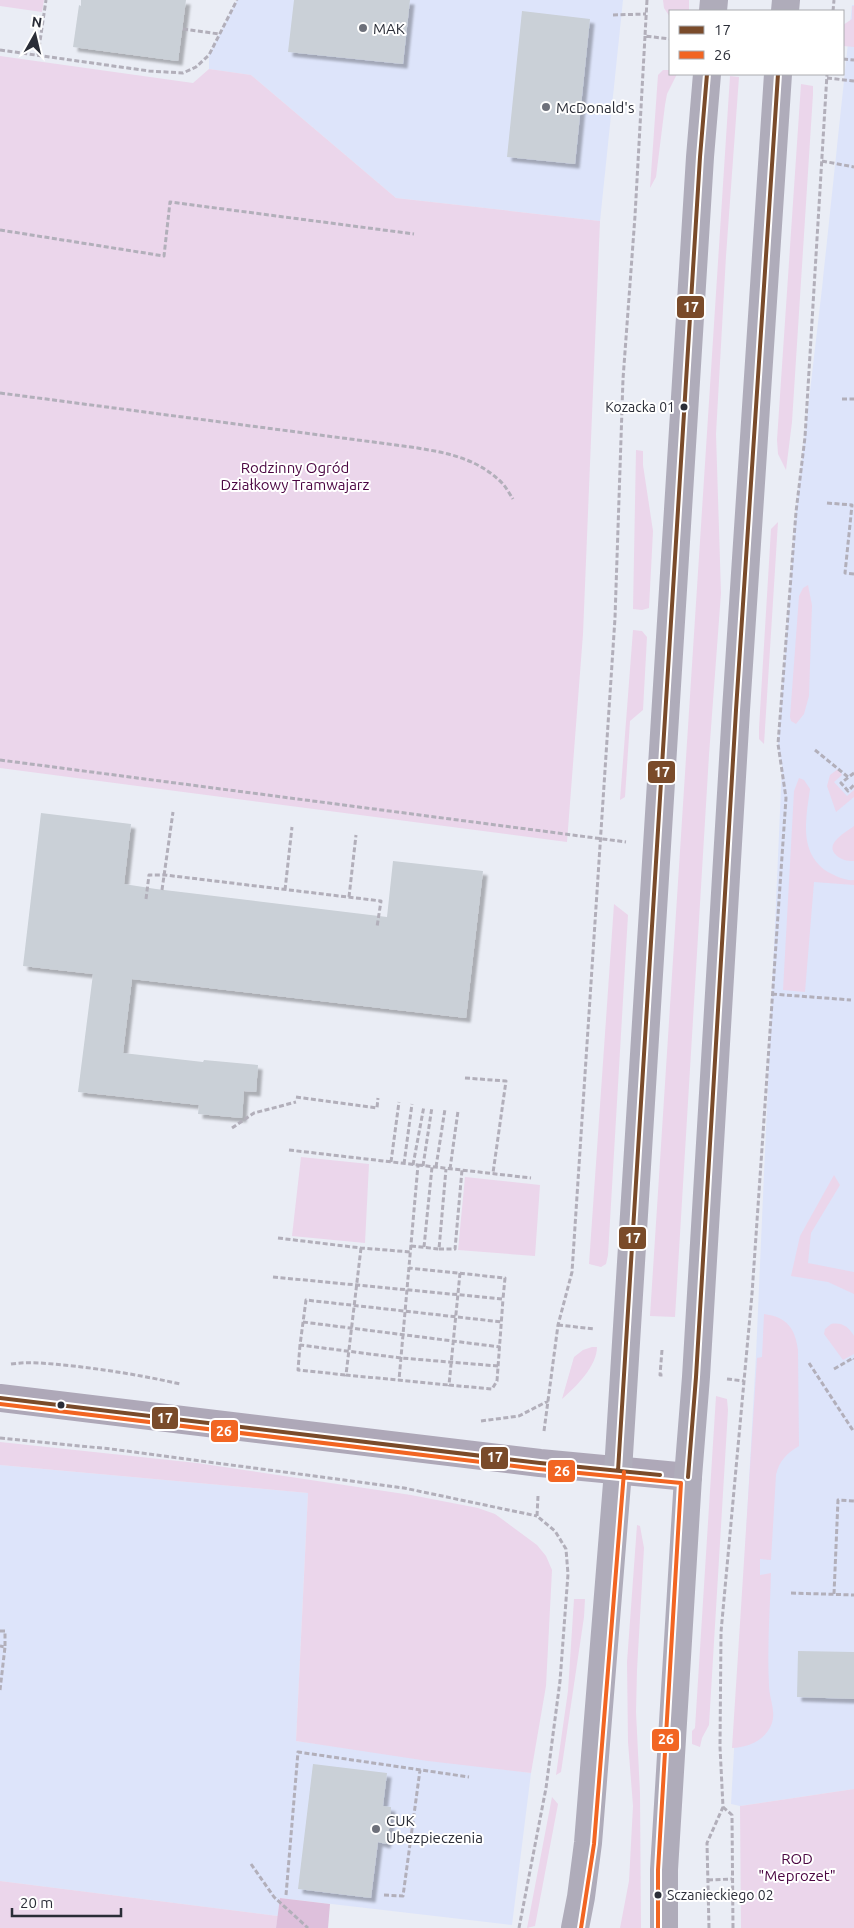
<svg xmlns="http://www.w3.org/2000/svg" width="854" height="1928" font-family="Ubuntu,sans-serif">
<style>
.built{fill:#dde4fa}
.green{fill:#ebd6eb}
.forest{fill:#dec0dc}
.building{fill:#cad0d7;filter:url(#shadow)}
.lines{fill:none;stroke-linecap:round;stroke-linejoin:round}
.path{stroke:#b2afba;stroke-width:3;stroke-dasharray:5 2.5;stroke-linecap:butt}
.secondary{stroke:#aea8b8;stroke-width:28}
.primary{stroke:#afacba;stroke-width:28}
.bus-1-casing{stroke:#fff;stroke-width:8}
.bus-2-casing{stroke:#fff;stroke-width:8}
.bus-1{stroke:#7a4b2a;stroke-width:4}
.bus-2{stroke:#f26522;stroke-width:4}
.poi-dot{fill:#6d707a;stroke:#fff;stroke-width:2}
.bus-dot{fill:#2a2d37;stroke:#fff;stroke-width:2}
.labels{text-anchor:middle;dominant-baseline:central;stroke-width:4;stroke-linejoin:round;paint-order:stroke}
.bus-label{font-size:14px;fill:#2a2d37;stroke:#fff;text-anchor:end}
.poi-label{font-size:15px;fill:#2a2d37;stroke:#fff;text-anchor:start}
.park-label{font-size:15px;fill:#4a0541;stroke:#fff}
.line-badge{stroke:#fff;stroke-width:2}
.badge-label{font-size:14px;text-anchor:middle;font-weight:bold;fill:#fff}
</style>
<defs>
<filter id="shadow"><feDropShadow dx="4.5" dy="4.5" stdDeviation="1" flood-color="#0004"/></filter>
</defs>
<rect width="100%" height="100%" fill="#eaedf5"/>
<path class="built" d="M 237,0 L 623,0 L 600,221 L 396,198 L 251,75 L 209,69 L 209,55 Z
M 852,5 L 854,5 L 854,1789 L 740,1806 L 731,1804 L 756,1355 L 782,766 L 778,744 L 796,512 L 822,288 Z
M 0,1465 L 308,1493 L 296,1741 L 531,1773 L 512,1925 L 280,1898 L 278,1916 L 0,1881 Z"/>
<path class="green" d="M 0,0 L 44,0 L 42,12 L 0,6 Z
M 663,0 L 689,0 L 689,11 L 670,11 L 670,17 L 664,8 Z
M 852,6 L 854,6 L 854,47 L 843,46 L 843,25 L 852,19 Z
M 0,56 L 193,83 L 209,69 L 251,75 L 396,198 L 600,221 L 583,634 L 567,842 L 0,768 Z
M 663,70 L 670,70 L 670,74 L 677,74 L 667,94 L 665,105 L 656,177 L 650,188 L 658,75 Z
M 730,76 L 739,77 L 726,256 L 716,434 L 721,593 L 709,755 L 675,1317 L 650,1316 Z
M 801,84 L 813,86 L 813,94 L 792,422 L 786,470 L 778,454 L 777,440 Z
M 636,450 L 643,451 L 643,465 L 653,531 L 649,608 L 642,610 L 633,609 Z
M 778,522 L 764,744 L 759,739 L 759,728 L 771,529 Z
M 808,585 L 812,605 L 809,696 L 804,714 L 796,724 L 791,721 L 790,717 L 799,596 L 803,588 Z
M 633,630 L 642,631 L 647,637 L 643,710 L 630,721 L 625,797 L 620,800 Z
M 838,769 L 842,775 L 834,782 L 847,796 L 854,790 L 854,797 L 836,812 L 827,786 L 830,775 Z
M 799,778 L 804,780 L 810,789 C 806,818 798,853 828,872 C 836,876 845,881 854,880 L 854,885 L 814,882 L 805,992 L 783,990 L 794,791 Z
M 854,826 L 854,861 C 847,861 841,860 836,855 C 824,844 846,832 854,826 Z
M 614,904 L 628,915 L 608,1255 L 606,1264 L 601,1267 L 589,1264 Z
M 301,1157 L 369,1164 L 365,1243 L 292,1236 Z
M 834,1175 L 840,1185 L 811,1233 L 808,1263 L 854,1272 L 854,1294 L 828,1282 L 791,1276 L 800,1236 Z
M 465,1177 L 540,1185 L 535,1256 L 458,1250 Z
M 764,1314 C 787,1317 795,1328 798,1350 L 799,1446 C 787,1453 779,1461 776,1475 L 771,1560 L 760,1559 L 760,1575 L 771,1573 C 770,1610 767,1648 769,1685 C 769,1698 776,1710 772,1723 C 766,1740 749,1747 732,1748 L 757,1358 L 762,1357 Z
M 831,1324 C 842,1322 849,1327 854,1336 L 854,1354 L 843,1360 L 824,1334 L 825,1329 Z
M 592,1347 L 597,1347 C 597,1366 576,1387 562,1399 L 574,1357 L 583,1350 Z
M 716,1396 L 727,1399 L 728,1410 L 709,1725 L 702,1738 L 700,1747 L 692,1744 L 692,1731 L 695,1728 Z
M 0,1442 L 197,1463 L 411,1495 L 478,1508 L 495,1514 L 537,1545 L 546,1556 L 552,1570 L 546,1686 L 531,1773 L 428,1761 L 296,1741 L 308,1493 L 0,1465 Z
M 637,1525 L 640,1526 L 644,1548 L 637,1670 L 636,1712 L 640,1793 L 641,1928 L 620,1928 L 629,1881 L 633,1806 L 628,1742 L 627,1662 Z
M 574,1599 L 585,1599 L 584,1617 L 561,1772 L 556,1775 L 568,1691 Z
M 854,1789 L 854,1928 L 741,1928 L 740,1806 Z
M 552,1797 L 558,1804 L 535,1926 L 527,1928 Z
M 0,1881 L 278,1916 L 276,1928 L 0,1928 Z"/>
<path class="forest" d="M 280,1898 L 330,1904 L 328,1928 L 276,1928 Z"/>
<path class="building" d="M 81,0 L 186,0 L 178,61 L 73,47 L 79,5 L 81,6 Z
M 294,0 L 410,0 L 403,64 L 288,52 Z
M 522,11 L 590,19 L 575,164 L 507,157 Z
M 41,813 L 131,824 L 124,884 L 156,889 L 387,917 L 393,861 L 483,871 L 466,1018 L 132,979 L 123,1053 L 203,1062 L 204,1060 L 258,1065 L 256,1092 L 244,1091 L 242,1118 L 198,1114 L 199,1105 L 78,1092 L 93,974 L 23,966 Z
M 798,1651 L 854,1652 L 854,1699 L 797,1697 Z
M 313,1764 L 387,1773 L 383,1806 L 391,1807 L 390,1824 L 386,1844 L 378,1842 L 371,1898 L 298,1889 Z"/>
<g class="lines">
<path class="path" d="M 647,0 L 645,36 L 670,39
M 833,11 L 834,0
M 613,15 L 646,14
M 183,29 L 219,34
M 0,50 L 149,71 L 183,73 L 196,67 L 209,55 L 237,0
M 38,55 L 46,0
M 843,59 L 854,60
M 827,78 L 854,81
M 822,161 L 854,167
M 0,230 L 164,256 L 170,202 L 414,234
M 0,393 L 411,447 C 443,452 474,457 499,480 C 505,485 509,493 513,499
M 842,399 L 854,399
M 827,503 L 852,505 L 845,573 L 854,574
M 815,750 L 848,777
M 0,760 L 626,842
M 854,773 L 841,783 L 848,791 L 854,785
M 162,890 L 173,812
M 285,890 L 292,827
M 349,897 L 356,835
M 146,899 L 149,875 L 165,875 L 381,901 L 377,927
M 772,994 L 851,1000
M 465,1078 L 506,1081 L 493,1173
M 296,1097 L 377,1108 L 378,1098
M 232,1128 L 254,1113 L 296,1102
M 289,1150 L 418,1165 L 399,1380
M 391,1162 L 399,1102
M 404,1164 L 412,1104
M 413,1165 L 424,1106
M 418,1165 L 531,1178
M 423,1166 L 432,1107
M 436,1167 L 445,1109
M 450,1169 L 458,1111
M 278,1238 L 361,1248 L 411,1252
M 411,1246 L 439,1249 L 446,1169
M 424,1247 L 432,1167
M 361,1248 L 346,1375 L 449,1385
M 439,1249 L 455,1249 L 462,1170
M 460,1273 L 449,1385 L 492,1389 L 497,1381 L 503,1299
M 273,1277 L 503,1299 L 505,1278 L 409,1268
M 303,1322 L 500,1347
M 558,1325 L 595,1329
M 300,1345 L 298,1370 L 346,1375
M 662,1350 L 660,1375 L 664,1375
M 809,1363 L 854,1432
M 11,1364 C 32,1361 51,1364 73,1366 C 109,1370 145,1376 180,1384
M 498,1366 L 401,1358 L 300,1345 L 306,1300 L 502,1322
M 834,1369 L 853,1358 L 854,1359
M 727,1379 L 744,1381
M 481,1421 L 519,1416 L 548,1401
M 544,1431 L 558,1325 L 572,1272 L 615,618 L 623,379 L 635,216 L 645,36
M 0,1438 L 111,1449 L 404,1488 L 537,1516
M 791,1593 L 854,1595
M 834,1594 L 838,1500 L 854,1501
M 0,1631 L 5,1631 L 5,1647 L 0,1646
M 0,1690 L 5,1647
M 723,1807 L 732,1815 L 733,1928
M 390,1824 L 413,1827
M 251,1864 L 274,1897 L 308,1928
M 708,1880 L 732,1879
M 286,1895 L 298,1752 L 469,1777
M 384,1895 L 403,1896 L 420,1770
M 519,1928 L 546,1788 L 560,1681 L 568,1574 L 566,1549 L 555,1531 L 537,1516 L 538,1496
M 709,1928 L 707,1843 L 723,1807 L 720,1747 L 721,1632 L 752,1294 L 786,798 L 778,744 L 796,512 L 805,437 L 827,74"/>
<path class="secondary" d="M 0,1398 L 540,1463 L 688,1477"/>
<path class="primary" d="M 713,11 L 714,0
M 785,11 L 786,0
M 575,1928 L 581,1897 L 588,1843 L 618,1471 L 700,157 L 707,74
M 664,1928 L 664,1870 L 688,1477 L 696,1377 L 736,710 L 778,74"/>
<g class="bus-1-casing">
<path id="bus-1" d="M 0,1398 L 540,1463 L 660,1475
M 618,1471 L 700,157 L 707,74
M 688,1477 L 696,1377 L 736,710 L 778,74"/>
</g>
<g class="bus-2-casing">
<path id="bus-2" d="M 0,1404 L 539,1469 L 681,1483 L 658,1870 L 658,1928
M 581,1928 L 594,1844 L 624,1472"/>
</g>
<use href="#bus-1" class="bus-1"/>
<use href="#bus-2" class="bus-2"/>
</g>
<g class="poi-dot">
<circle cx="363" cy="28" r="5"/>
<circle cx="546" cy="107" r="5"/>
<circle cx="376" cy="1829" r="5"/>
</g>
<g class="bus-dot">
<circle cx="684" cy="407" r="4.5"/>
<circle cx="61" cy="1405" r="4.5"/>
<circle cx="658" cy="1895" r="4.5"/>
</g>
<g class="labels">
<g class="bus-label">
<text x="675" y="407">Kozacka 01</text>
<text x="667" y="1895" text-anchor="start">Sczanieckiego 02</text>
</g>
<g class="poi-label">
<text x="373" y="28">MAK</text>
<text x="556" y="107">McDonald's</text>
<text x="386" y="1820">CUK<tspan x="386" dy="17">Ubezpieczenia</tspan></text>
</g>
<g class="park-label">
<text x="295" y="467">Rodzinny Ogród<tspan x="295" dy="17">Działkowy Tramwajarz</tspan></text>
<text x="797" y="1858">ROD<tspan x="797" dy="17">"Meprozet"</tspan></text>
</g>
</g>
<g class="line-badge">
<rect x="676" y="295" width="29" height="24" rx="5" fill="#7a4b2a"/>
<rect x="647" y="760" width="29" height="24" rx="5" fill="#7a4b2a"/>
<rect x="618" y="1226" width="29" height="24" rx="5" fill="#7a4b2a"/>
<rect x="151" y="1406" width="28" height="24" rx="5" fill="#7a4b2a"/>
<rect x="210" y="1419" width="29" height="24" rx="5" fill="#f26522"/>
<rect x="480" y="1446" width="29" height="24" rx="5" fill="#7a4b2a"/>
<rect x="547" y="1459" width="29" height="24" rx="5" fill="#f26522"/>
<rect x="651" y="1728" width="29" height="24" rx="5" fill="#f26522"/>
</g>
<g class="badge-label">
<text x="691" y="312">17</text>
<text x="662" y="777">17</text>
<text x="633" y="1243">17</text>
<text x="165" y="1423">17</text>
<text x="224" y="1436">26</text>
<text x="495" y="1462">17</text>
<text x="562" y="1476">26</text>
<text x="666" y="1744">26</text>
</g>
<rect x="669" y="10" width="175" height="65" fill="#ffffff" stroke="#aaabaf"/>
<rect x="679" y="26" width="25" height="8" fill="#7a4b2a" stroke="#aaabaf"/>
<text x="714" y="35" font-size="15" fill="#2a2d37">17</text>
<rect x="679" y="51" width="25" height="8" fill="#f26522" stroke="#aaabaf"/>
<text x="714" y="60" font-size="15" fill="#2a2d37">26</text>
<g transform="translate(35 35) rotate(8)" stroke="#ffffff" stroke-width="4" paint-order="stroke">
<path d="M0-4L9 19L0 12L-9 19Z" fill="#2a2d37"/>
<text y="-8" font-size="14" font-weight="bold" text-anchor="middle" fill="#2a2d37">N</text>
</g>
<path d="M12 1908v8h109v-8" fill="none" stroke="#2a2d37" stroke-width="2.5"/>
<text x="20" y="1908" font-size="15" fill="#2a2d37" stroke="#ffffff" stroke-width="4" paint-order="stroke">20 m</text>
</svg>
